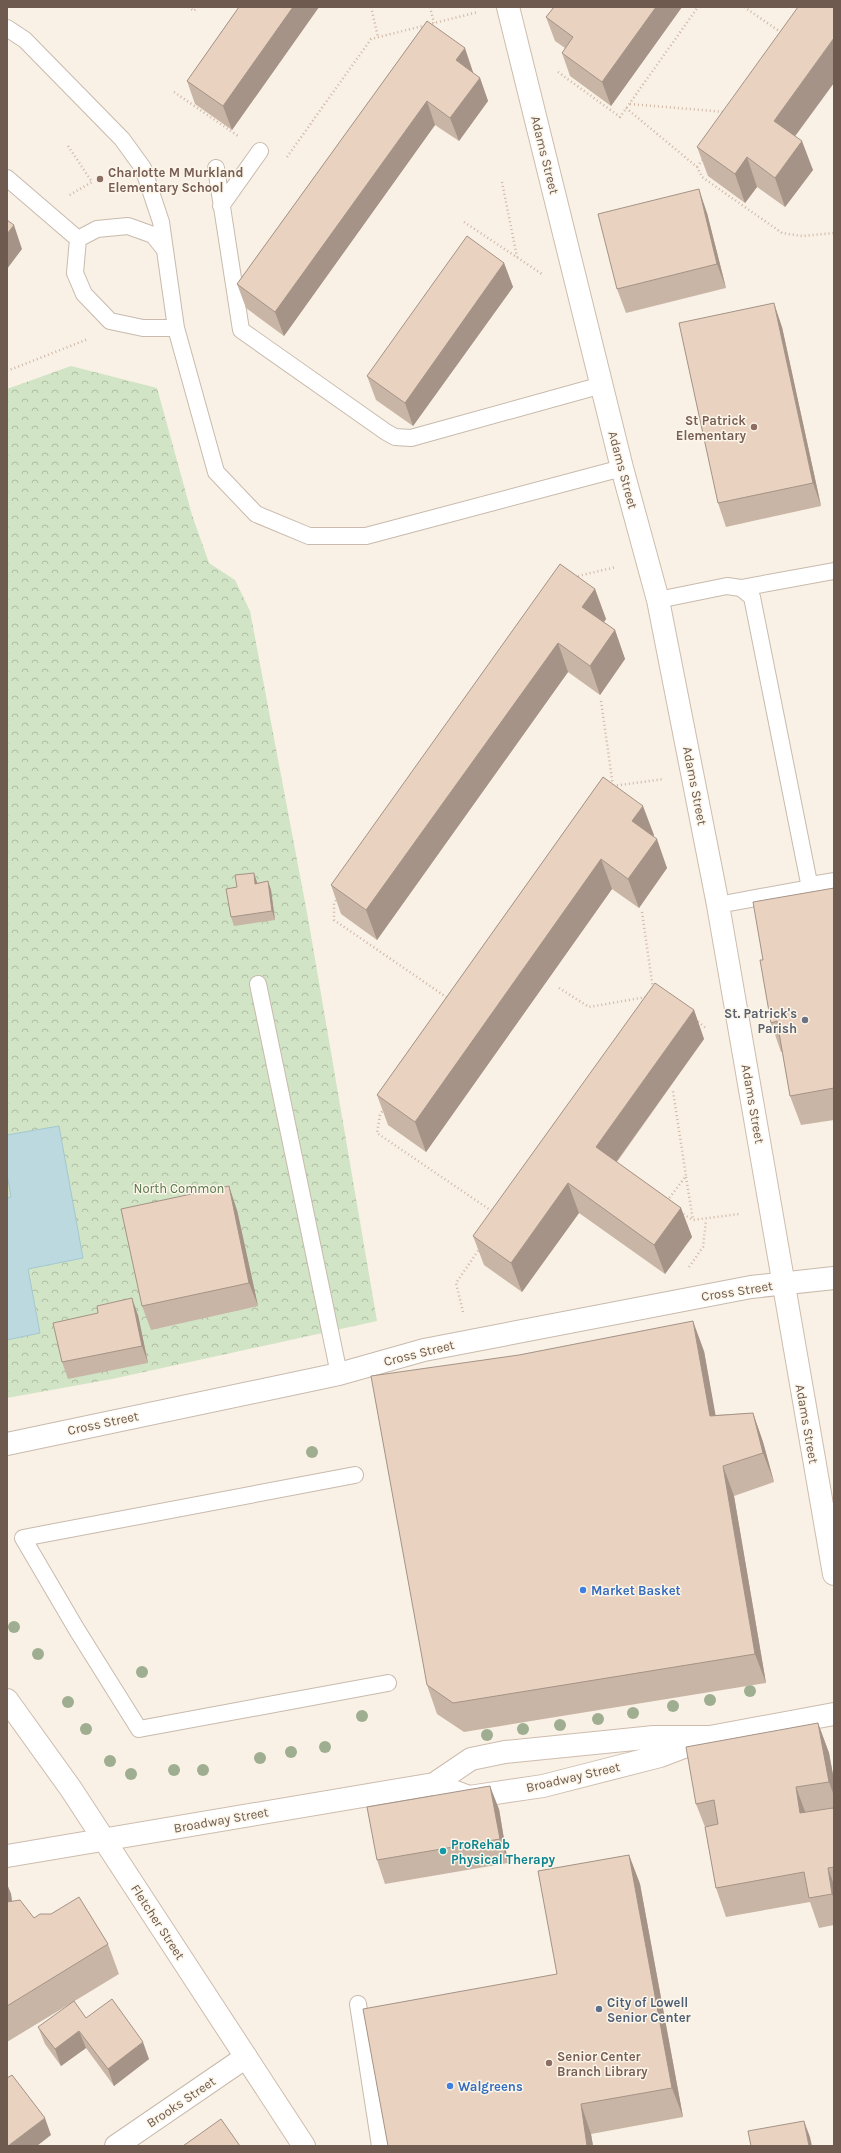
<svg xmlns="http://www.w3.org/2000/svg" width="841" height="2153" font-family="Karla,sans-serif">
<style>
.park{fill:url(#park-crowns)}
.water{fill:#bcd9df;stroke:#a4c8d0}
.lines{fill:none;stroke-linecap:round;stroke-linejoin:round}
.lane-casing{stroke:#c8baad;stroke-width:18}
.street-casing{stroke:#c8baad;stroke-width:24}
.secondary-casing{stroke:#cdbcae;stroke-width:24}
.path{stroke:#cfb6a4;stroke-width:2.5;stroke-dasharray:1 3;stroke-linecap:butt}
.lane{stroke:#fff;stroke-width:16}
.street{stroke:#fff;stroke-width:22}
.secondary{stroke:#fff;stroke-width:22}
.tree{fill:#9fae90}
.wall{fill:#c9b5a5}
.shaded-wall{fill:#a49386}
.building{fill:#ead2c0;stroke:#a49386}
.education-dot{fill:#8d6e63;stroke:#fcf6ea;stroke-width:1.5}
.worship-dot{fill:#6b7280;stroke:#fcf6ea;stroke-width:1.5}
.shop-dot{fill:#3f7fe0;stroke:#fcf6ea;stroke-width:1.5}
.culture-dot{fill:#0f9aa8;stroke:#fcf6ea;stroke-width:1.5}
.service-dot{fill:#5c6f8a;stroke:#fcf6ea;stroke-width:1.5}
.labels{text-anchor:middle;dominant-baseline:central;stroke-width:3;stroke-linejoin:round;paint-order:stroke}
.street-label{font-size:13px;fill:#6e5a4e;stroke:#fcf6ea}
.education-label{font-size:13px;font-weight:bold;fill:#785e54;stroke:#fcf6ea;text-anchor:start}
.worship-label{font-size:13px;font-weight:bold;fill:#5b616d;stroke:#fcf6ea;text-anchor:end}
.park-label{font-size:13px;fill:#56784b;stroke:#fcf6ea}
.shop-label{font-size:13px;font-weight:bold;fill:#366cbe;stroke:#fcf6ea;text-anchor:start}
.culture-label{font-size:13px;font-weight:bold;fill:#0d838f;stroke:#fcf6ea;text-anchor:start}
.service-label{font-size:13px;font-weight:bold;fill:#4e5e75;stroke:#fcf6ea;text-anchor:start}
</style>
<defs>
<pattern id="park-crowns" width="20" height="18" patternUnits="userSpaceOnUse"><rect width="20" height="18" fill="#d1e4c5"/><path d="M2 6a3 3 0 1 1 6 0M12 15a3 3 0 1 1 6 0" fill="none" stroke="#aebca2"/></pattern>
</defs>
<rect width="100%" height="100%" fill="#f9f1e5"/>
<path class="park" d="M 71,366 L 157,388 L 192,515 L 209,563 L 235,580 L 250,611 L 308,918 L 377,1321 L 112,1379 L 7,1398 L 7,389 Z"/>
<path class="water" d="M 59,1126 L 83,1258 L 28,1269 L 40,1333 L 7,1340 L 7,1198 L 11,1197 L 7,1174 L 7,1135 Z"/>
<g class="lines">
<g class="lane-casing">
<path id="lane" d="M 7,28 L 25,40 L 122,139 L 143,168 L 161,222 L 176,328 L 216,472 L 256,514 L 309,536 L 366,536 L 622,468
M 216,168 L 241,330 L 386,432 L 395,437 L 411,438 L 602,385
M 7,178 L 78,239 L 75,273 L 84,294 L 110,321 L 143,328 L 176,328
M 221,206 L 260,151
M 78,239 L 97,229 L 128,226 L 153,235 L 165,250
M 741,588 L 834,571
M 658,600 L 727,586 L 741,588 L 752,597 L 810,888 L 718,905
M 258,984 L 339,1374
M 355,1475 L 23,1538 L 77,1630 L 139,1729 L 388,1683
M 358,2004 L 380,2146"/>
</g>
<g class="street-casing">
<path id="street" d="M 810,888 L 834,884
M 7,1444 L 339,1374 L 424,1350 L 751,1287 L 834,1278
M 116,2146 L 246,2057"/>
</g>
<g class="secondary-casing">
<path id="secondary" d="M 508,7 L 622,468 L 658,600 L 718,905 L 834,1574
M 7,1700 L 71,1789 L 304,2146
M 434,1784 L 469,1797 L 543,1786 L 660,1756 L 710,1737 L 834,1714
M 7,1856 L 434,1784 L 471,1759 L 505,1752 L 654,1737 L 710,1737"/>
</g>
<path class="path" d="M 188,7 L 194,11 L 197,7
M 371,7 L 378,37
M 430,7 L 434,23
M 744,7 L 782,33
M 558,72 L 620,117 L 698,7
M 174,92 L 238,136
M 630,104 L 725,112
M 626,108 L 697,167 L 702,177 L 782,233 L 802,236 L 834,233
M 68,146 L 92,182 L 68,196
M 287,157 L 371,39 L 478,12
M 697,167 L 704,158
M 502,182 L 517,257
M 464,222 L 542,274
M 7,371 L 88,339
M 574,577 L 616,567
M 601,701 L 613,786
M 613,786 L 664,779
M 338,897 L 334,903 L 334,920 L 449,999
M 642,912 L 653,989
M 559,988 L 589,1007 L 646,997
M 695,1019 L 707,1029
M 384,1108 L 380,1115 L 377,1133 L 493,1212
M 686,1177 L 693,1220
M 667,1201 L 686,1176 L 673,1091
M 680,1212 L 693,1220 L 739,1214
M 689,1267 L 703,1247 L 706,1220
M 463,1312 L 456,1283 L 480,1248"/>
<use href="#lane" class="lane"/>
<use href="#street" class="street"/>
<use href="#secondary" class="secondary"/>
</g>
<g class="tree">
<circle cx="312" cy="1452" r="6"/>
<circle cx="14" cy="1627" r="6"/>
<circle cx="38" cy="1654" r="6"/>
<circle cx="142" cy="1672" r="6"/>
<circle cx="750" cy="1691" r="6"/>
<circle cx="710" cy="1700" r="6"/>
<circle cx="68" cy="1702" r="6"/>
<circle cx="673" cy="1706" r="6"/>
<circle cx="633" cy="1713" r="6"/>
<circle cx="362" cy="1716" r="6"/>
<circle cx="598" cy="1719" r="6"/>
<circle cx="560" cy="1725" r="6"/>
<circle cx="86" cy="1729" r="6"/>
<circle cx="523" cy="1729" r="6"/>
<circle cx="487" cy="1735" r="6"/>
<circle cx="325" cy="1747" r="6"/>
<circle cx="291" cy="1752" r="6"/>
<circle cx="260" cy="1758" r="6"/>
<circle cx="110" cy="1761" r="6"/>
<circle cx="174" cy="1770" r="6"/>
<circle cx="203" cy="1770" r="6"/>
<circle cx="131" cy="1774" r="6"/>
</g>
<path class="wall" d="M 239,7 L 319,7 L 232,130 L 195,104 L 187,81 Z
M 554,7 L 682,7 L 611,106 L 570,76 L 562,53 L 565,48 L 555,41 L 546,17 Z
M 427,21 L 473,72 L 473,73 L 480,78 L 488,101 L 459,141 L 435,125 L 284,336 L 246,308 L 237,284 Z
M 795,136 L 813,170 L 785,207 L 757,187 L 745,203 L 708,176 L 697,147 Z
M 707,213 L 726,288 L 626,313 L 617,289 Z
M 504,263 L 513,287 L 413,426 L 376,400 L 367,376 Z
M 782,327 L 821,506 L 726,527 L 718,503 Z
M 595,589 L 606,619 L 604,622 L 615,630 L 625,659 L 600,695 L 568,672 L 377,940 L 341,914 L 331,885 Z
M 603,777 L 654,835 L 653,836 L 667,868 L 639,908 L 612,889 L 426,1152 L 388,1125 L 377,1095 Z
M 268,881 L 271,890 L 275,920 L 234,926 L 231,917 L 237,887 L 257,882 L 257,883 Z
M 834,888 L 834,1120 L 801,1125 L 790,1096 L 782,1052 L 781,1052 L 771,1023 L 763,960 Z
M 694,1010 L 704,1039 L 617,1162 L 681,1208 L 692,1237 L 665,1274 L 579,1213 L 522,1292 L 484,1265 L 473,1236 Z
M 237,1210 L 258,1306 L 151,1330 L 142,1306 Z
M 98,1313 L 138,1315 L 148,1363 L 68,1379 L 62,1362 Z
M 704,1351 L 715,1415 L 753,1413 L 763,1442 L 774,1482 L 734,1496 L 766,1683 L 464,1732 L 437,1714 L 427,1685 Z
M 818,1723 L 829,1753 L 834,1780 L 834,1925 L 819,1928 L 810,1902 L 726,1917 L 716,1888 L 705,1827 L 696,1804 Z
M 499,1809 L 508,1863 L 385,1884 L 377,1860 Z
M 629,1855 L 640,1884 L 683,2117 L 591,2134 L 593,2146 L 388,2146 L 557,1974 Z
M 7,1884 L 11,1894 L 12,1902 L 34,1918 L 108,1944 L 119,1974 L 7,2042 Z
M 86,2018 L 149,2059 L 114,2086 L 86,2048 L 61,2066 L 45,2044 L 38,2027 Z"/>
<path class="shaded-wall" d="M 293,7 L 319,7 L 232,130 L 223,106 Z
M 656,7 L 682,7 L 611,106 L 602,82 Z
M 834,38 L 834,83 L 785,150 L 774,121 Z
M 465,48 L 473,72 L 464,84 L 456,60 Z
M 480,78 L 488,101 L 459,141 L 450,118 Z
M 427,101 L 435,125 L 284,336 L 275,312 Z
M 802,141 L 813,170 L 785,207 L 775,178 Z
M 747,157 L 757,187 L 745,203 L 735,174 Z
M 699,189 L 707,213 L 726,288 L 717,264 Z
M 14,225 L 22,249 L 7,269 L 7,234 Z
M 504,263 L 513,287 L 413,426 L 405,403 Z
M 774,303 L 782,327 L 821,506 L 813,483 Z
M 595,589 L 606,619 L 593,637 L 582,607 Z
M 615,630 L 625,659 L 600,695 L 590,666 Z
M 558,643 L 568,672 L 377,940 L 366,910 Z
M 643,806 L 654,835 L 643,851 L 632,821 Z
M 657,839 L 667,868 L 639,908 L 628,879 Z
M 601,859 L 612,889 L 426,1152 L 415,1122 Z
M 254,873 L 257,882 L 258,892 L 255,884 Z
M 268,881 L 271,890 L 275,920 L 272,911 Z
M 694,1010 L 704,1039 L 606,1176 L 596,1147 Z
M 568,1183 L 579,1213 L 522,1292 L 511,1263 Z
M 229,1186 L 237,1210 L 258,1306 L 249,1283 Z
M 681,1208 L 692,1237 L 665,1274 L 654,1245 Z
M 132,1298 L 138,1315 L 148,1363 L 142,1346 Z
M 693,1321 L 704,1351 L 721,1445 L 710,1416 Z
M 753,1413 L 763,1442 L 774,1482 L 763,1453 Z
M 723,1466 L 734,1496 L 766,1683 L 755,1654 Z
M 818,1723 L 829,1753 L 834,1780 L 834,1796 L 829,1782 Z
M 490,1786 L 499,1809 L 508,1863 L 500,1839 Z
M 796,1787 L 807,1817 L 800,1813 Z
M 629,1855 L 640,1884 L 683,2117 L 672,2088 Z
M 828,1868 L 834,1885 L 834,1899 L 832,1894 Z
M 7,1884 L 11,1894 L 16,1932 L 7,1906 Z
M 79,2031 L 86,2048 L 61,2066 L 55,2049 Z
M 143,2042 L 149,2059 L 114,2086 L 108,2069 Z
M 581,2104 L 591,2134 L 593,2146 L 587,2146 Z
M 45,2118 L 51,2135 L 37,2146 L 8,2146 Z
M 804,2121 L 810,2137 L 812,2146 L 809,2146 Z"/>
<path class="building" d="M 239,7 L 293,7 L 223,106 L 187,81 Z
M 554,7 L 656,7 L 602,82 L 562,53 L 573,37 L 546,17 Z
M 798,7 L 834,7 L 834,38 L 774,121 L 802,141 L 775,178 L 747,157 L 735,174 L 697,147 Z
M 427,21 L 465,48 L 456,60 L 480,78 L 450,118 L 427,101 L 275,312 L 237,284 Z
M 699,189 L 717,264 L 617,289 L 598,214 Z
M 7,220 L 14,225 L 7,234 Z
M 467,236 L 504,263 L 405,403 L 367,376 Z
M 774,303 L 813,483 L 718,503 L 679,323 Z
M 560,564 L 595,589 L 582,607 L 615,630 L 590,666 L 558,643 L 366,910 L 331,885 Z
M 603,777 L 643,806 L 632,821 L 657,839 L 628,879 L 601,859 L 415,1122 L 377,1095 Z
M 254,873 L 255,884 L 268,881 L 272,911 L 231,917 L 226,889 L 237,887 L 235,875 Z
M 834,888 L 834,1088 L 790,1096 L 777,1021 L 771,1023 L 760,960 L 763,960 L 753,902 Z
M 655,983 L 694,1010 L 596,1147 L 681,1208 L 654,1245 L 568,1183 L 511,1263 L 473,1236 Z
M 229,1186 L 249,1283 L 142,1306 L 121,1209 Z
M 132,1298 L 142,1346 L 62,1362 L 53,1323 L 98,1313 L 97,1306 Z
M 693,1321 L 710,1416 L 753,1413 L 763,1453 L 723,1466 L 755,1654 L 453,1703 L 427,1685 L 371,1376 L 519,1355 Z
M 818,1723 L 829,1782 L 796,1787 L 800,1813 L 833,1808 L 834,1811 L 834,1867 L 828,1868 L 832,1894 L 809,1898 L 804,1872 L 716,1888 L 705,1827 L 718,1824 L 714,1800 L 696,1804 L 686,1747 Z
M 490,1786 L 500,1839 L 377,1860 L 367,1807 Z
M 629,1855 L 672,2088 L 581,2104 L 587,2146 L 388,2146 L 363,2009 L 557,1974 L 538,1871 Z
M 79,1897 L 108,1944 L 7,2006 L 7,1902 L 20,1900 L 34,1918 L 40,1914 L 51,1914 Z
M 112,1999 L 143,2042 L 108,2069 L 79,2031 L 55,2049 L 38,2027 L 74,2001 L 86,2018 Z
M 12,2075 L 45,2118 L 8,2146 L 7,2146 L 7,2078 Z
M 221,2119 L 240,2146 L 183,2146 Z
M 804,2121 L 809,2146 L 751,2146 L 748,2131 Z"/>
<g class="education-dot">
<circle cx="100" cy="179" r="4"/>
<circle cx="754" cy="427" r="4"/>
<circle cx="549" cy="2063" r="4"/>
</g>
<circle class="worship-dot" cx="805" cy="1020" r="4"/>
<g class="shop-dot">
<circle cx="583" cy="1590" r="4"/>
<circle cx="450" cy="2086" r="4"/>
</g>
<circle class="culture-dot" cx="443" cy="1851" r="4"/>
<circle class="service-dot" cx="599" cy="2009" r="4"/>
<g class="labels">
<g class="street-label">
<text transform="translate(545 155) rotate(76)">Adams Street</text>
<text transform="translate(623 470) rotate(75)">Adams Street</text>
<text transform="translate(695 786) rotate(79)">Adams Street</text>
<text transform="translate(753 1104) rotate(80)">Adams Street</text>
<text transform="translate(737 1291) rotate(-9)">Cross Street</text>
<text transform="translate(419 1353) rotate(-14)">Cross Street</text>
<text transform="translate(103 1423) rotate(-12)">Cross Street</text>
<text transform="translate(807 1424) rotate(80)">Adams Street</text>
<text transform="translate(573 1777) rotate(-13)">Broadway Street</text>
<text transform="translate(221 1820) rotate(-10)">Broadway Street</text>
<text transform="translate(158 1922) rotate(57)">Fletcher Street</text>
<text transform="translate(181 2102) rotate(-34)">Brooks Street</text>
</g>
<g class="education-label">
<text x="108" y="172">Charlotte M Murkland<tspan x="108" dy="15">Elementary School</tspan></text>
<text x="746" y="420" text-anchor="end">St Patrick<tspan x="746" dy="15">Elementary</tspan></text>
<text x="557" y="2056">Senior Center<tspan x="557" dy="15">Branch Library</tspan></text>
</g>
<g class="worship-label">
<text x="797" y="1013">St. Patrick's<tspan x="797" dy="15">Parish</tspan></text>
</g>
<g class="park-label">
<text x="179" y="1188">North Common</text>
</g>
<g class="shop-label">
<text x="591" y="1590">Market Basket</text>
<text x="458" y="2086">Walgreens</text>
</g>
<g class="culture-label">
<text x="451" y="1844">ProRehab<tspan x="451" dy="15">Physical Therapy</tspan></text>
</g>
<g class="service-label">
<text x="607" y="2002">City of Lowell<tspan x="607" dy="15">Senior Center</tspan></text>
</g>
</g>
<rect width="841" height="2153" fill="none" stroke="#6e5a4e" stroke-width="16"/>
</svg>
